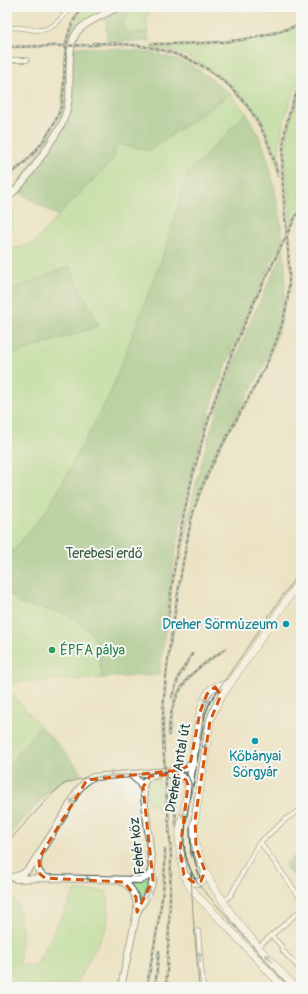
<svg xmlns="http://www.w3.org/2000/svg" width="308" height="994" font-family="Pangolin,sans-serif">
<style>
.green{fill:#a1dd90;stroke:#608d62}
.forest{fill:#80bc7a;stroke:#507c57}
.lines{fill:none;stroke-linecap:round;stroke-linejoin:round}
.street-casing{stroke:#3e564a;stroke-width:5.5}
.secondary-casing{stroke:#3e564a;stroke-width:8}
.primary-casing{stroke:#3e564a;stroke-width:8}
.street{stroke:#fff;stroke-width:4}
.secondary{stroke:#fff;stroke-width:6}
.primary{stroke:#fff;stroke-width:7}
.tram{stroke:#1f3d34;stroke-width:1}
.rail-casing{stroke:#1f3d34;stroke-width:2.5}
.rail{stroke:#f6f6f2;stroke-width:1;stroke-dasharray:3;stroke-linecap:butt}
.oneway{fill:#8f9e9a}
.marked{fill:none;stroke:#d45610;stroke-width:3;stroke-dasharray:8 5;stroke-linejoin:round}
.culture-dot{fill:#0f9aa8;stroke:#f6f6f2;stroke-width:1.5}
.leisure-dot{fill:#2e9e5b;stroke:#f6f6f2;stroke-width:1.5}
.labels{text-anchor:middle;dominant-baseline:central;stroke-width:4;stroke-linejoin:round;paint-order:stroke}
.park-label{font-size:14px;fill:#395d46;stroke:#f6f6f2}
.culture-label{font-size:14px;fill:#0d838f;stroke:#f6f6f2;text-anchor:end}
.leisure-label{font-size:14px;fill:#27864d;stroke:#f6f6f2;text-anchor:start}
.street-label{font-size:14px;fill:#1f3d34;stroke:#f6f6f2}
</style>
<rect width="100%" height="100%" fill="#f6f6f2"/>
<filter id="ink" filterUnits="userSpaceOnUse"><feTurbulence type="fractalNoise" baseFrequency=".025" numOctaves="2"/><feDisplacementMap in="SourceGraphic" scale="8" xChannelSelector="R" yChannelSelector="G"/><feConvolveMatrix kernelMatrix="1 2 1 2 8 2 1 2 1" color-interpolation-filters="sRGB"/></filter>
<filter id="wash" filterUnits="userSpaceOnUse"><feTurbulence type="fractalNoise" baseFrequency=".012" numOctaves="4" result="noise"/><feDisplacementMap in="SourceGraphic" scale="16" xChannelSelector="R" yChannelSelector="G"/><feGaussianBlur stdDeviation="0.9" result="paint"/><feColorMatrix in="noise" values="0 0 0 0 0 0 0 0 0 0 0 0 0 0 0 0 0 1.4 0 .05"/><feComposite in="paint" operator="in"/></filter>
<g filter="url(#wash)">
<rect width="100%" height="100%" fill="#ece3c5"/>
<path class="green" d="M 85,7 L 126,7 L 106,19 L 96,20 L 83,28 L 76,38 L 75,42 L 67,41 C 72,28 76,18 85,7 Z
M 138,7 L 159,7 L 146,15 L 148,31 L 130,34 L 123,25 L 122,21 Z
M 301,26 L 301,78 L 295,89 L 287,110 L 282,130 L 279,149 L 279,172 C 275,157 271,142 265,128 C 248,95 216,68 182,54 C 171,50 160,49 149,47 C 200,46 253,46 301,26 Z
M 301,90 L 301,202 L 289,226 L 290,211 L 285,155 L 288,131 L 293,111 Z
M 230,94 L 246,113 L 187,175 L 164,253 L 110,394 L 50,506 L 7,558 L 7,356 L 99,326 L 69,266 L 10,291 L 11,249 L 33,244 L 58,216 L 113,160 L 116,144 L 150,150 Z
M 10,209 L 13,209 L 11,234 L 7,234 L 7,211 Z
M 7,590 L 20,604 L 68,614 L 89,631 L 95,639 L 98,647 L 102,678 L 17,682 L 8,690 L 40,726 L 7,767 Z
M 159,778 L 161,808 L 156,809 L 155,804 L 148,804 C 147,794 145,786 152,779 Z
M 151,877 L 150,885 L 140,902 C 139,894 135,888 129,882 Z
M 75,891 L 107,891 L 108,910 L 107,927 L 74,987 L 7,987 L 7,901 L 15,901 L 18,904 L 22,933 L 19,964 L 36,966 Z"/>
<path class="forest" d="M 126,7 L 138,7 L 122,21 L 123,25 L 130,34 L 148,31 L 149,41 L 107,42 L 106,19 Z
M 78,47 C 116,49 155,49 190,65 C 205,73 217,84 230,94 L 150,150 L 116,144 L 113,160 L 58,216 L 19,192 L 14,187 L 20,181 L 59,120 L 62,112 L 60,111 L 62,104 L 66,48 Z
M 246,113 C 254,126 262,139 266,154 C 271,169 274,185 277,201 C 286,248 291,301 273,347 C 267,361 259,374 252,387 C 240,410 227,433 215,456 C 205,476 196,497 190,518 C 186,533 183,548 180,562 C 183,547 185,532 188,518 C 200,462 217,408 237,355 C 250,320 267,287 283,253 L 277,250 L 235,342 L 213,400 L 196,456 L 182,516 L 174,561 L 159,675 L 102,678 L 98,647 L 95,639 L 89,631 L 68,614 L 20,604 L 7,590 L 7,558 L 50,506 L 110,394 L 164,253 L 187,175 Z
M 69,266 L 99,326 L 7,356 L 7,322 L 10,322 L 10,291 Z
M 40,726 L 58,744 L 80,770 L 81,774 C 77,776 75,776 71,777 C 65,779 59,783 53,787 L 7,838 L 7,767 Z
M 301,853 L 301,863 L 299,862 L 296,864 L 295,867 L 297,872 L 293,875 L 288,871 L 285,865 L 291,858 L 295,857 Z"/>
</g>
<g filter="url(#ink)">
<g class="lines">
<g class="street-casing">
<path id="street" d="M 106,7 L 109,12
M 269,7 L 270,9
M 7,28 C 12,28 18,27 23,28 C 29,29 35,31 42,30 C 55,28 63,16 71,7
M 7,60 L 27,60
M 260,842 L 301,899
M 224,901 L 231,895 L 258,844 L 286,819 L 301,809
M 198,931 L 203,987
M 271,935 L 282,947 L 283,951 L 301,970
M 258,947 L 301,910"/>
</g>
<g class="secondary-casing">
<path id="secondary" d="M 7,198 C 23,185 34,167 45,151 C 51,141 58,132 63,122 C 66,114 68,106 69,98 C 71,80 66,47 77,32 C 86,21 106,14 118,7
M 130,774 L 139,782 L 144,791
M 170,775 C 179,774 185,776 188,785
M 39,857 C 36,866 37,873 45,878
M 7,878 C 18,876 24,875 31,866 L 64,815 L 78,790 L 87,780 L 93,777 L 180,770 L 187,768 L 193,760
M 16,879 L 45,878 L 141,880 L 147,877 L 151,872
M 120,881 C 133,886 138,899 137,912 L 121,987
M 137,912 L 144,901 L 151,887 L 153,880 L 151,872 L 152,866 L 143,787 C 145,778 149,776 157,775"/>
</g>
<g class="primary-casing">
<path id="primary" d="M 231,682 C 224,685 214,685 209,691 C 197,707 195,749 192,769 C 188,790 184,810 180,830 L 179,839 L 180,851 L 184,875 L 190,887 L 200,899 L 226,925 L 283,987
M 186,876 L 191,881 L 198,883 C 203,881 205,877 205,871
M 295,987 L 258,947 L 232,915 L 212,884 L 202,864 L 196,847 L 194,830 L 195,820 L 210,721 L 215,708 L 219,700 L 301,579"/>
</g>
<use href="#street" class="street"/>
<use href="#secondary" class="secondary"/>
<use href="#primary" class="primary"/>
<path class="tram" d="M 193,786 L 205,715 L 210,702 L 301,569
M 190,827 L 191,857
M 7,843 L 54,792 L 64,784 L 73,781 L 84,778 L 178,771 L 186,773 L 188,776 L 191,783 L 191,787 L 184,837 C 183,854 190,872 199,885 L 243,935 L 290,987
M 192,851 L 200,878
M 191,873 L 193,914 L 199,987"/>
<g class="rail-casing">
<path id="rail" d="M 93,43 C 118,43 145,45 169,52 C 229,70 265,116 278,176
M 151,44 C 204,44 251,44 301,24
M 7,47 L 99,45
M 7,176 C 13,172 19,168 24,163 C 38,150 56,125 61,107 C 69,71 56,38 83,7
M 167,628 C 170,602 173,575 177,550 C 188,486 205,423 228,363 C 249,309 276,257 301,206
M 172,697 L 179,676 L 192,654
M 169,735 C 169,712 176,690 193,673 C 203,664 214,657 225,649
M 171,781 L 175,805 L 176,826
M 147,987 C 154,941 166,896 165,849
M 155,987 L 159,951
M 166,987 C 168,957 169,928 170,898 C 170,884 171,870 171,856 C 169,809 162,763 163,716 C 164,683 169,650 174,618 C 179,586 184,553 191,521 C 202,475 230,432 253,390 C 267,364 280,338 286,308 C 291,285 289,262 287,238 C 282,183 275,135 301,83"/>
</g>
<use href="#rail" class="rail"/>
</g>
<defs><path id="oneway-solid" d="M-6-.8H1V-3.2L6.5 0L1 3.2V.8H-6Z"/></defs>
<g class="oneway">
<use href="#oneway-solid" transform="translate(206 698) rotate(116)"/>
<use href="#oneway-solid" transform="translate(205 749) rotate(-82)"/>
<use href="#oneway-solid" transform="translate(114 775) rotate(175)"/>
<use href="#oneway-solid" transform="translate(73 799) rotate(119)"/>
<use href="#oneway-solid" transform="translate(183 812) rotate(100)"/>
<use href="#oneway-solid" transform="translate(181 857) rotate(79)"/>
<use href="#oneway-solid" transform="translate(85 879) rotate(1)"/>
<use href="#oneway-solid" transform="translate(148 893) rotate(-64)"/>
<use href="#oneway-solid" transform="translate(200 957) rotate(-96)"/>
<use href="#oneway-solid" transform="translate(269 958) rotate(-132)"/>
</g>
</g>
<path d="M0 0H308V994H0ZM 215,687 L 221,695 L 210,721 L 195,820 L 196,847 L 205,871 L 201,881 L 193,882 L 184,875 L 180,851 L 188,785 L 186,780 L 176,774 L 150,776 L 143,787 L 153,880 L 137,912 L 136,897 L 124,882 L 45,878 L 40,874 L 39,858 L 87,780 L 180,770 L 190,765 L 200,712 L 207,694 Z" fill="#ece3c5" fill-opacity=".55" fill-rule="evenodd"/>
<path class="marked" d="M 215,687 L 221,695 L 210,721 L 195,820 L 196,847 L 205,871 L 201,881 L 193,882 L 184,875 L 180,851 L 188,785 L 186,780 L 176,774 L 150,776 L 143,787 L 153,880 L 137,912 L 136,897 L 124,882 L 45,878 L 40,874 L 39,858 L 87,780 L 180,770 L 190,765 L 200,712 L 207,694 Z"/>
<g class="culture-dot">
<circle cx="286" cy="624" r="4"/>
<circle cx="255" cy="741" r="4"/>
</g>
<circle class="leisure-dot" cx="52" cy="650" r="4"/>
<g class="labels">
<g class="park-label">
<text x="104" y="553">Terebesi erdő</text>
</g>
<g class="culture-label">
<text x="278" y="624">Dreher Sörmúzeum</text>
<text x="255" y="756" text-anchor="middle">Kőbányai<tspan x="255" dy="16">Sörgyár</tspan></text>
</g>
<g class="leisure-label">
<text x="60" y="650">ÉPFA pálya</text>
</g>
<g class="street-label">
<text transform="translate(178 768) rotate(-80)">Dreher Antal út</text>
<text transform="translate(137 846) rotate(-96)">Fehér köz</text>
</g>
</g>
<rect width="308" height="994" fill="none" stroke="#f6f6f2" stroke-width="24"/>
</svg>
